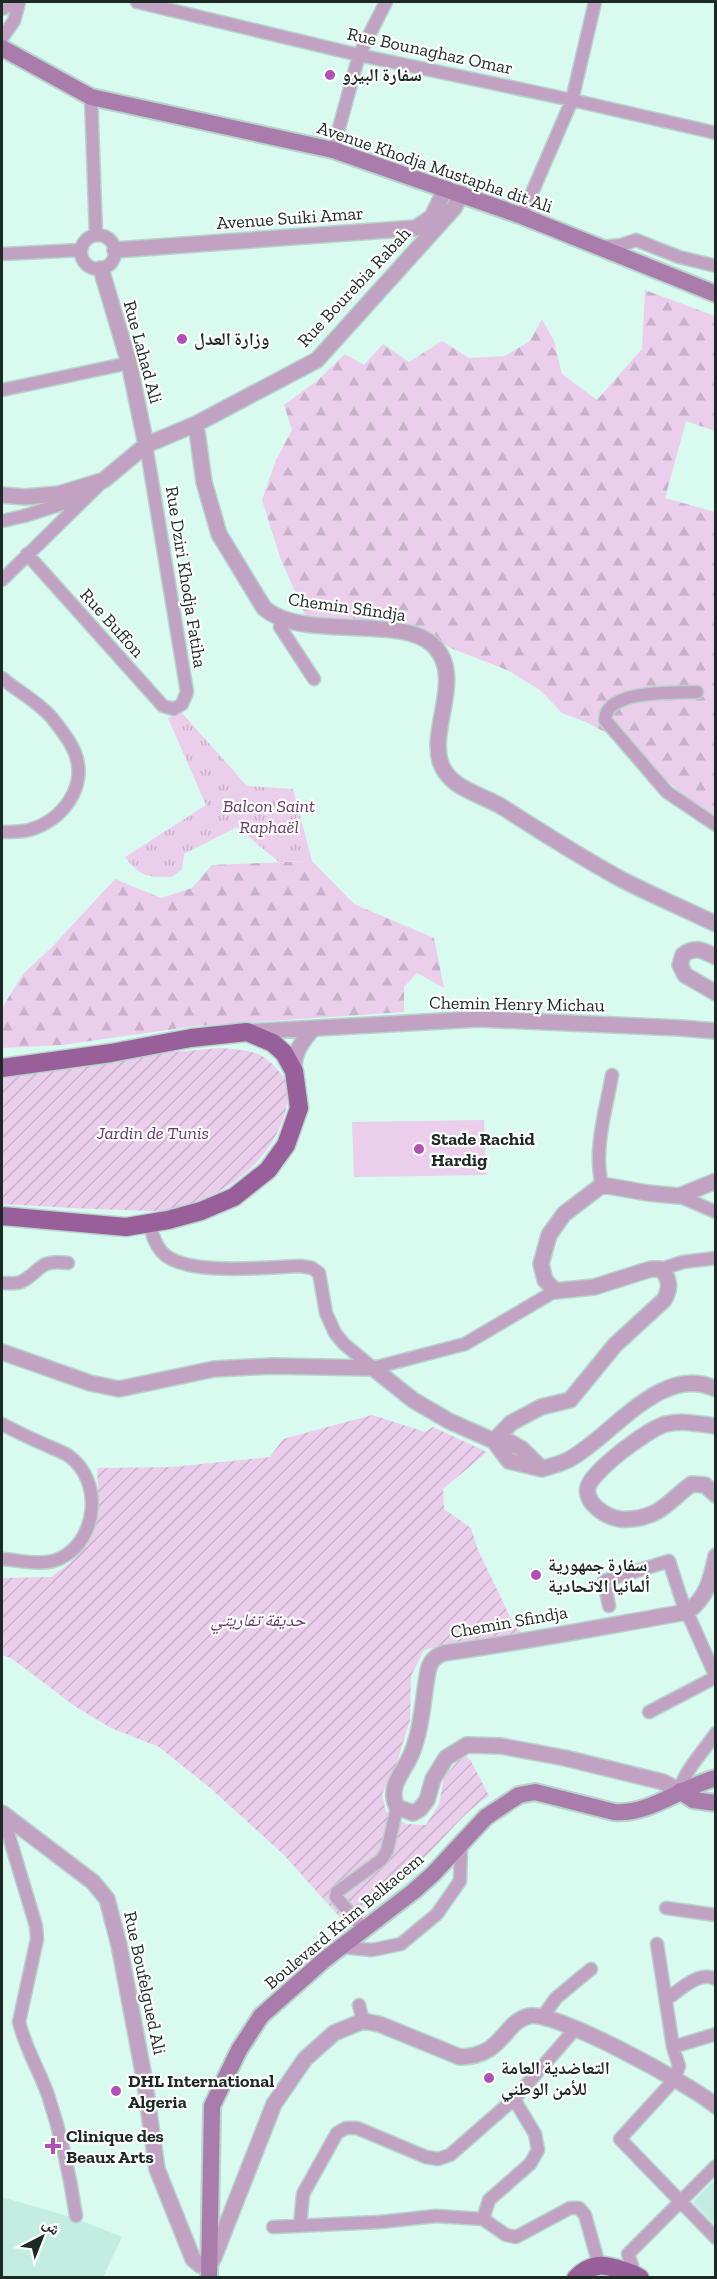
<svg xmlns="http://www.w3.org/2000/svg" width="717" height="2279" font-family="'Zilla Slab','Noto Naskh Arabic',serif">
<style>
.built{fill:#c3ede0}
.forest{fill:url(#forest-firs)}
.park{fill:url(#park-tufts)}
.garden{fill:url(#garden-furrows)}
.pitch{fill:#ebceec}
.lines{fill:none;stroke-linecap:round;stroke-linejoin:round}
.minor-casing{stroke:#b6d4cb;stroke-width:15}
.tertiary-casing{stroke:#b6d4cb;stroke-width:18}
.secondary-casing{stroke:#b6d4cb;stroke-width:20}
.primary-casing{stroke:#b6d4cb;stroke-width:21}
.minor{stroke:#c2a2c3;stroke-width:12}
.tertiary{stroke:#c2a2c3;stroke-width:15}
.secondary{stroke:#aa7cac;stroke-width:16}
.primary{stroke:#985f9b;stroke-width:18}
.poi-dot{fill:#b150b8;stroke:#fff;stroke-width:2}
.labels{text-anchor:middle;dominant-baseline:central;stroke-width:4.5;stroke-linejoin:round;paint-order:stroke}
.street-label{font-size:18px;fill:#1c2925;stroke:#fff}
.poi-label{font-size:18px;font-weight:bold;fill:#1c2925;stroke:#fff;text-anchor:start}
.park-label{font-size:18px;font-style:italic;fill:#67376a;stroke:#fff}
</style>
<defs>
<pattern id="forest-firs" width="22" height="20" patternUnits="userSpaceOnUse" patternTransform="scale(1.5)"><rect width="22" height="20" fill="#ebceec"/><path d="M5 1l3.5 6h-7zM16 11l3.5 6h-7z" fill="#c9b1ca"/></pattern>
<pattern id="park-tufts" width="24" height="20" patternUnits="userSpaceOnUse" patternTransform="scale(1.5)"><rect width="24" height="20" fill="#ebceec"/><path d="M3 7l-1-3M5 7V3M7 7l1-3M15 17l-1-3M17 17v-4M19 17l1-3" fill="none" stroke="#c9b1ca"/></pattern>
<pattern id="garden-furrows" width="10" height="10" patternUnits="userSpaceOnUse" patternTransform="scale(1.5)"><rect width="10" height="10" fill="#ebceec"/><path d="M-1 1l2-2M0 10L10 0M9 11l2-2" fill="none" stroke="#c9b1ca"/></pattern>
</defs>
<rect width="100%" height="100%" fill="#d8faef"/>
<path class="built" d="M 715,2179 L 715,2225 L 693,2202 Z
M 2,2197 L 77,2219 L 122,2237 L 103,2277 L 2,2277 Z"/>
<path class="forest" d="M 645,290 L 715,316 L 715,431 L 686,421 L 665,498 L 715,512 L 715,815 L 689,799 L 614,737 L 586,722 L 562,713 L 540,690 L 507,670 L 453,649 L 421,632 L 370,620 L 331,622 L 306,617 L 280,557 L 262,500 L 276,460 L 292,430 L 284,405 L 317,381 L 345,354 L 364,365 L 383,344 L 409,362 L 442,341 L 469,358 L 505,356 L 530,341 L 542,319 L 554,341 L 562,374 L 597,400 L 642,349 Z
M 312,861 L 354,904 L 434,938 L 444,988 L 417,973 L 404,987 L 404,1012 L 195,1026 L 62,1045 L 2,1048 L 2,1008 L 23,974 L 52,947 L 115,879 L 161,898 L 192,888 L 212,865 Z"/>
<path class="park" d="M 182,713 L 247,786 L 293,789 L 312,861 L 279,862 L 237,827 L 184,854 L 182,869 L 172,877 C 148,877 140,877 125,857 L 206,805 L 168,718 Z"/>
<path class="garden" d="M 221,1048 C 259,1051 267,1053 289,1085 C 288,1151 229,1198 167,1210 C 155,1212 139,1210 126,1210 C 84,1209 43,1206 2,1204 L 2,1078 L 161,1053 Z
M 372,1415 L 425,1432 L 433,1427 L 487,1452 L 443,1489 L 444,1509 L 471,1528 L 478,1550 L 513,1623 L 525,1637 L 462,1641 L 424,1650 L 411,1676 L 410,1720 L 396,1765 L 382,1794 L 386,1812 L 406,1824 L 426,1825 L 439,1804 L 444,1777 L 457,1762 L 466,1756 L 471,1761 L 489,1796 C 463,1813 449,1833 428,1854 C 402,1879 373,1900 344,1922 L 283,1854 L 209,1787 L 159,1747 L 111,1728 L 76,1707 L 11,1658 L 2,1655 L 2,1578 L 51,1577 L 70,1563 L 92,1533 L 99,1512 L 97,1468 L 172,1467 L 270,1457 L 283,1439 Z"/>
<path class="pitch" d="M 484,1120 L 486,1175 L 354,1177 L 352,1122 Z"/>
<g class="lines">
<g class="minor-casing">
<path id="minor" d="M 137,2 L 359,55 L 572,100 L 716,133
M 2,9 L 15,2
M 2,38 L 14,21 L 19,2
M 91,97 L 96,235
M 333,150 L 359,55 L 386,2
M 522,216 L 572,100 L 595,2
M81 252a17 17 0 1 1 34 0a17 17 0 1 1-34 0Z
M 602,247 L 621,245 L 636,240 L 679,257 L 716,266
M 2,254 L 81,250
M 2,390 L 129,363
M 2,521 L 24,516 L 87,496
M 27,554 L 163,706 L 174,709 L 182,704 L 187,692 L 146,445
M 2,580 L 104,480
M 282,619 L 280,627 L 314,679
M 2,678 C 17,691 39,702 52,718 C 60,728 70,740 75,753 C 88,787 62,821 29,830 C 21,832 10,832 2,832
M 697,692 C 674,693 606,689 605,720 L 667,792 L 716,825
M 602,1185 C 593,1150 606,1110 612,1075
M 679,1196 L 716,1212
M 149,1223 C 152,1233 154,1243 162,1252 C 184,1277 269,1267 301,1266 L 312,1268 L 319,1273 L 326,1313 L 335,1333 L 344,1344 L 373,1368 L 465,1344 L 555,1291
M 661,1269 L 683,1262 L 716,1258
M 2,1283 C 7,1283 16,1284 21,1282 C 42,1271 38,1259 68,1263
M 2,1424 C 17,1432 32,1439 48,1446 C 54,1449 63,1452 69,1456 C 103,1481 98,1539 61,1558 C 44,1567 20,1560 2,1559
M 609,1606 L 604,1581 L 669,1561 L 682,1601 L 716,1677
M 649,1712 L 716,1677
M 680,1791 C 681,1775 706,1748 716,1733
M 2,1813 L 36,1926 L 37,1939 L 19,2022 C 25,2047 39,2070 48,2095 C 61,2134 70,2175 76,2216
M 666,1908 L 716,1915
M 365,1930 L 336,1897 L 337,1892 L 381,1860 L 387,1851 L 397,1807
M 657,1944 L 673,2047 L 679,2066 L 674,2080 L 620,2139 L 716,2238
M 342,1947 L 372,1950 L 401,1944 L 437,1914 L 460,1881 L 461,1844
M 667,1999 C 680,1990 699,1970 716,1979
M 359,2005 L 363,2021
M 543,2016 L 556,1998 L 591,1969
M 673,2047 L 716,2034
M 514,2099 L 535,2134 L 538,2150 L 530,2164 L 489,2200 L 483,2219 L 506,2235 L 516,2237 L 570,2208 L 579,2208 L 585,2215 L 599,2265
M 300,2225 L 303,2194 L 337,2133 L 346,2128 L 357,2128 L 426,2157 L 438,2159 L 450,2155 L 514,2099 L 576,2028
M 273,2227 L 380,2222 L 436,2216 L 483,2219
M 633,2278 L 635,2274 L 628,2254 L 716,2166"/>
</g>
<g class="tertiary-casing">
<path id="tertiary" d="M 115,250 L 416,228 L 432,217 L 446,188
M 101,269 L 129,363 L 146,445
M 196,424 L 204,482 L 219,534 L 264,608 C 303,642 402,613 434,646 C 464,676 430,727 440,761 C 448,789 482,794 504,808 C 541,832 578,855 617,877 C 649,894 683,908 716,924
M 2,495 L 25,497 L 59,494 L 104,480 L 146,445 L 196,424 L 317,360 L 454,208 L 462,193
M 716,957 C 704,951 695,945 683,955 L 680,965 L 685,975 L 716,993
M 247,1032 L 479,1019 L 681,1028 L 716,1031
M 294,1071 C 293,1053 302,1041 314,1028
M 2,1352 L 90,1383 L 119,1389 L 214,1369 L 272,1366 L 373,1368 L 413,1400 L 449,1421 L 494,1441 L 508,1441 L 522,1449 L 542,1469
M 716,1426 C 698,1424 683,1420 666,1424 C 649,1428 592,1471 588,1487 C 584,1503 606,1517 620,1519 C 630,1520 642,1518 652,1514 C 667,1508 678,1493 692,1484 L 705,1485 L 716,1495
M 494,1441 L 511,1423 L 541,1407 L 570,1400 L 615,1345 L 664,1300 C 671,1289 670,1278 661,1269 L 651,1269 L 594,1287 L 555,1291 L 545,1280 L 541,1264 L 549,1235 L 564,1214 L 602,1185 L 648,1193 L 679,1196 L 716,1181
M 494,1441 L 509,1461 L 542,1469
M 542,1469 C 551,1466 560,1464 568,1460 C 611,1438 661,1362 716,1389
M 680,1791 L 663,1782 L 565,1758 L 501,1746 L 467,1745 L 446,1758 L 433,1779 L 427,1800 L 420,1809 L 413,1813 L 397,1807 C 387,1787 403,1773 411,1755 C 422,1729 423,1698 428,1671 C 430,1661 435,1656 444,1653 C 525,1642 606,1626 687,1612 C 707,1598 711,1579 716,1556
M 2,1813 L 93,1882 L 107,1899 L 119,1945 L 144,2077 L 157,2169 L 193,2259 L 200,2265 L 211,2262 L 214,2257 L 274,2104 L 305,2059 L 334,2033 L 363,2021 L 379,2024 L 460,2057 C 504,2056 502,2023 529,2016 C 555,2010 693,2086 716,2106"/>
</g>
<g class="secondary-casing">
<path id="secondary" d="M 2,48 L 91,97 L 333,150 L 522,216 L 716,294
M 680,1791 L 693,1800 L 716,1803
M 209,2278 L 212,2106 L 239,2050 L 261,2016 L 324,1960 L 414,1891 L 433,1874 L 486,1817 L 519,1795 L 535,1792 L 614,1812 C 650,1815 681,1787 716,1778"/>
</g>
<g class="primary-casing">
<path id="primary" d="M 2,1068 L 111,1053 L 191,1038 L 247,1032 L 273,1043 L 284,1053 L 294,1071 L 299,1108 L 286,1145 L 268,1170 L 234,1197 L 201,1211 L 168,1220 L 126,1227 L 2,1216
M 576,2278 C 582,2272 590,2267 598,2266 C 606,2264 633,2273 640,2278"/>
</g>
<use href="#minor" class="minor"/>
<use href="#tertiary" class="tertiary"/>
<use href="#secondary" class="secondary"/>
<use href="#primary" class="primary"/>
</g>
<g class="poi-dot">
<circle cx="330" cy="75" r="6"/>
<circle cx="182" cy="339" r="6"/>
<circle cx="419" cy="1149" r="6"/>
<circle cx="536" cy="1575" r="6"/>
<circle cx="489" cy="2078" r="6"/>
<circle cx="116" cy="2091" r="6"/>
<path d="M50 2137h6v6h6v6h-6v6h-6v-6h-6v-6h6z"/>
</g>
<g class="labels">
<g class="street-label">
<text transform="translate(430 51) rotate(12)">Rue Bounaghaz Omar</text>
<text transform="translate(435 167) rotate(19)">Avenue Khodja Mustapha dit Ali</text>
<text transform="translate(290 218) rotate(-4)">Avenue Suiki Amar</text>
<text transform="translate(354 287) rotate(-47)">Rue Bourebia Rabah</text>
<text transform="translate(143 352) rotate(75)">Rue Lahad Ali</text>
<text transform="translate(186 577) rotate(81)">Rue Dziri Khodja Fatiha</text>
<text transform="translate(347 607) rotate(8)">Chemin Sfindja</text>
<text transform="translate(112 623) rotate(48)">Rue Buffon</text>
<text transform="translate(517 1004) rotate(1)">Chemin Henry Michau</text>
<text transform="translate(509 1622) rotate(-10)">Chemin Sfindja</text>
<text transform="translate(344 1921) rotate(-40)">Boulevard Krim Belkacem</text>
<text transform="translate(145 1983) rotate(78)">Rue Boufelgued Ali</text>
</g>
<g class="poi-label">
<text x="342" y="75">سفارة البيرو</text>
<text x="194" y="339">وزارة العدل</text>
<text x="431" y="1139">Stade Rachid<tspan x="431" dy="21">Hardig</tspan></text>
<text x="548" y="1565">سفارة جمهورية<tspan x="548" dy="21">ألمانيا الاتحادية</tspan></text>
<text x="501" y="2068">التعاضدية العامة<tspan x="501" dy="21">للأمن الوطني</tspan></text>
<text x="128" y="2081">DHL International<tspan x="128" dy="21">Algeria</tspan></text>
<text x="66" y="2136">Clinique des<tspan x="66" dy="21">Beaux Arts</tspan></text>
</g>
<g class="park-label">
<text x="269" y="806">Balcon Saint<tspan x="269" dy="21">Raphaël</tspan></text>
<text x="153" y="1133">Jardin de Tunis</text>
<text x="258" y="1620">حديقة تفاريتي</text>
</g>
</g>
<rect width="717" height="2279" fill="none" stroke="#1c2925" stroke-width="6"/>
<g transform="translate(42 2237) rotate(42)" stroke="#ffffff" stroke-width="4.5" paint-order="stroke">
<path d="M0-4.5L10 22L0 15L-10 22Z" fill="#1c2925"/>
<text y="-9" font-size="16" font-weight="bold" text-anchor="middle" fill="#1c2925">ش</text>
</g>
</svg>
